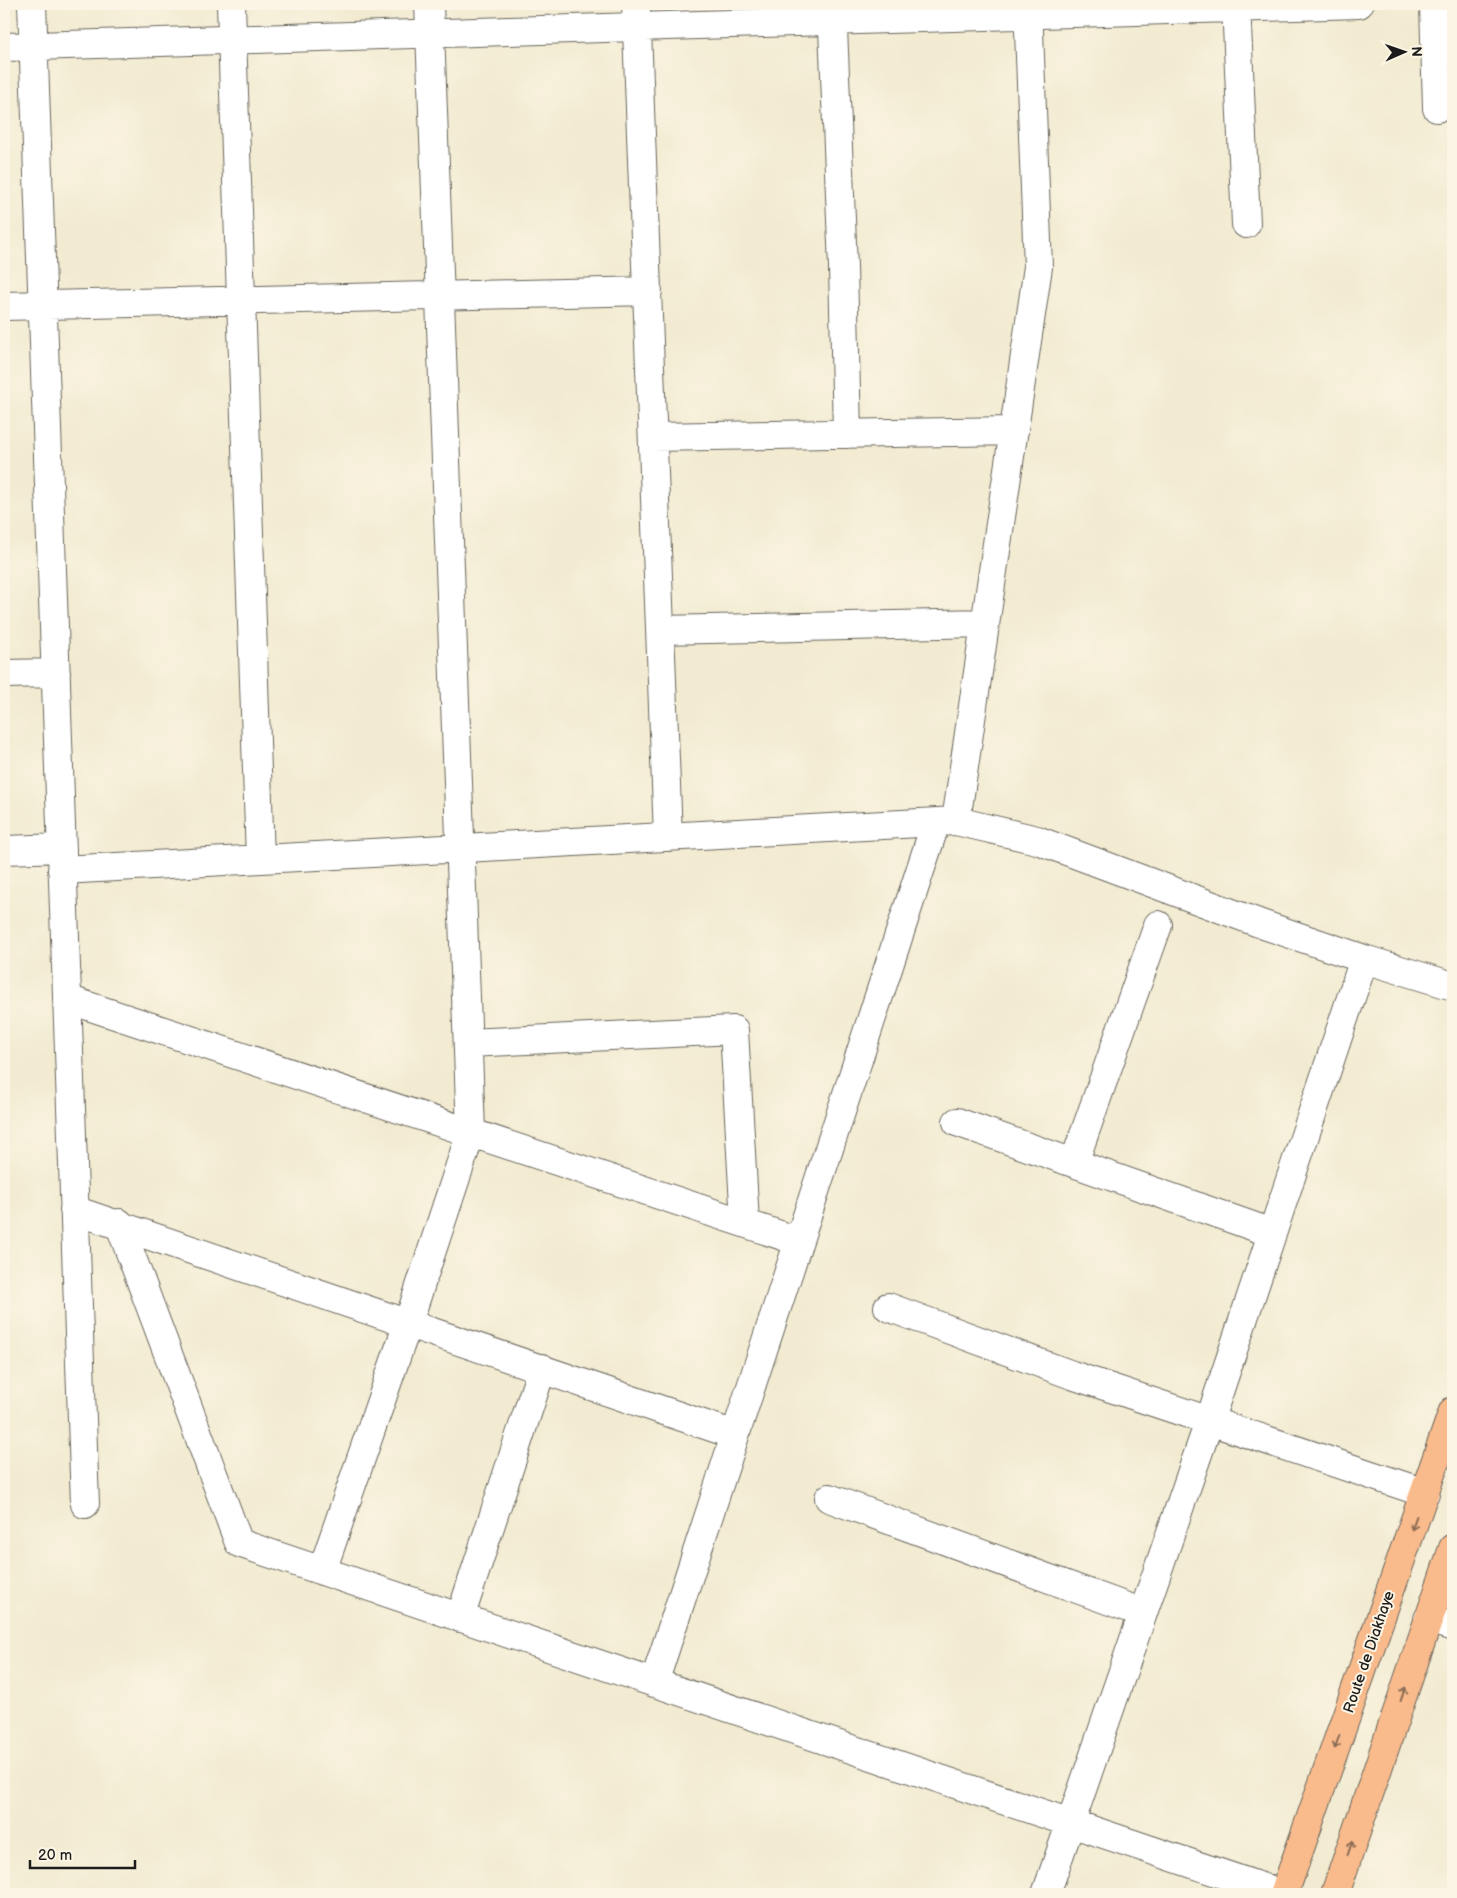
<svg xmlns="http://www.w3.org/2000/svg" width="1457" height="1898" font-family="'Balsamiq Sans',sans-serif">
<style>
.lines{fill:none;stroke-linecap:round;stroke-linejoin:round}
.minor-casing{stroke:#67645b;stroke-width:30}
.major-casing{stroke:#67645b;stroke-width:30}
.minor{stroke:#fff;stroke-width:28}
.major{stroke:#fabb8c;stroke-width:28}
.oneway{stroke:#8b6c54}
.labels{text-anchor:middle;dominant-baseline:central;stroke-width:4;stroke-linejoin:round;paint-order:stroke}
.street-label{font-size:15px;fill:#1c1c1c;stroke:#fcf5e5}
</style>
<rect width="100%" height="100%" fill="#fcf5e5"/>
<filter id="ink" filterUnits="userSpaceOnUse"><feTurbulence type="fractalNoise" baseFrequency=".02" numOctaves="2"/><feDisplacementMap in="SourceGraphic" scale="10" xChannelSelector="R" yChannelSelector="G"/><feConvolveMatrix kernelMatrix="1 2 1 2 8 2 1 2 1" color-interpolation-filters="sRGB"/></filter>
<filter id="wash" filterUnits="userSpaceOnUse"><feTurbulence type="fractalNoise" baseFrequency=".0096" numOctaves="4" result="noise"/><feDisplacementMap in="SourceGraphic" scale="20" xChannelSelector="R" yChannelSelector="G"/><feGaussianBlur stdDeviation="1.12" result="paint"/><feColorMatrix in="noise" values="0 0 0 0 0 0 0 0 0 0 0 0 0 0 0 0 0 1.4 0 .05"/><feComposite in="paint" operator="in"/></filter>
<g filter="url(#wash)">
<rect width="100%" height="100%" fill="#f2ebd1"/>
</g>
<g filter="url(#ink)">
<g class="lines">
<g class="minor-casing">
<path id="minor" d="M 32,4 L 85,1504
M 231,4 L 260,859
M 636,4 L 668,837
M 832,4 L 843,267 L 847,434
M 1236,4 L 1246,224
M 1434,4 L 1437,108
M 4,47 L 1359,4
M 4,306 L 648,291
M 653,437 L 1014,431
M 660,630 L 985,623
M 4,674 L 56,673
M 956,821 L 1038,267 L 1028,4
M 4,850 L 62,848
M 62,870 L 956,821 L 1037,840 L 1264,925 L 1364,959 L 1453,986
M 67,999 L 798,1241
M 468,1043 L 734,1030 L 745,1223
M 957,1122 L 1272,1233
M 1074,1163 L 1158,925
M 74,1210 L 735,1435
M 119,1223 L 239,1543 L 1282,1894
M 888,1307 L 1072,1375 L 1425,1493
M 829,1498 L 1143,1613
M 322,1571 L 408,1323 L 471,1132 L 429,4
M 460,1618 L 542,1368
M 1428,1619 L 1453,1627
M 654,1683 L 936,822
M 1046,1894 L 1209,1422 L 1364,959"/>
</g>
<g class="major-casing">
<path id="major" d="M 1284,1894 L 1453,1411
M 1335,1894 L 1453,1548"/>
</g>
<use href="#minor" class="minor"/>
<use href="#major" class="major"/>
</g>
<defs><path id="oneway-shaft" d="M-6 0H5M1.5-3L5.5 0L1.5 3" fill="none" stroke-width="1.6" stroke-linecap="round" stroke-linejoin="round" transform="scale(1.25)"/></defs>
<g class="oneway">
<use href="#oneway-shaft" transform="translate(1414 1523) rotate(109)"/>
<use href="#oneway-shaft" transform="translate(1403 1694) rotate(-71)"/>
<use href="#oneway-shaft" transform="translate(1337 1742) rotate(109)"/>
<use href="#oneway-shaft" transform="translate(1350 1848) rotate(-71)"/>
</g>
</g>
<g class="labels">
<g class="street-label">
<text transform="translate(1369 1652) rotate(-71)">Route de Diakhaye</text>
</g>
</g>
<rect width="1457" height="1898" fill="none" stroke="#fcf5e5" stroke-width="20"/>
<g transform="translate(1404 52) rotate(88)" stroke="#fcf5e5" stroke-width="4" paint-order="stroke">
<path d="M0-4L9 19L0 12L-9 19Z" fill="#1c1c1c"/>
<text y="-8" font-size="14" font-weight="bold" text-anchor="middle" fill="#1c1c1c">N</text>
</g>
<path d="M30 1860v8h105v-8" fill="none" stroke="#1c1c1c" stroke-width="2.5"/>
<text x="38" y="1860" font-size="15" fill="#1c1c1c" stroke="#fcf5e5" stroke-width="4" paint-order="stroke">20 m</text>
</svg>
